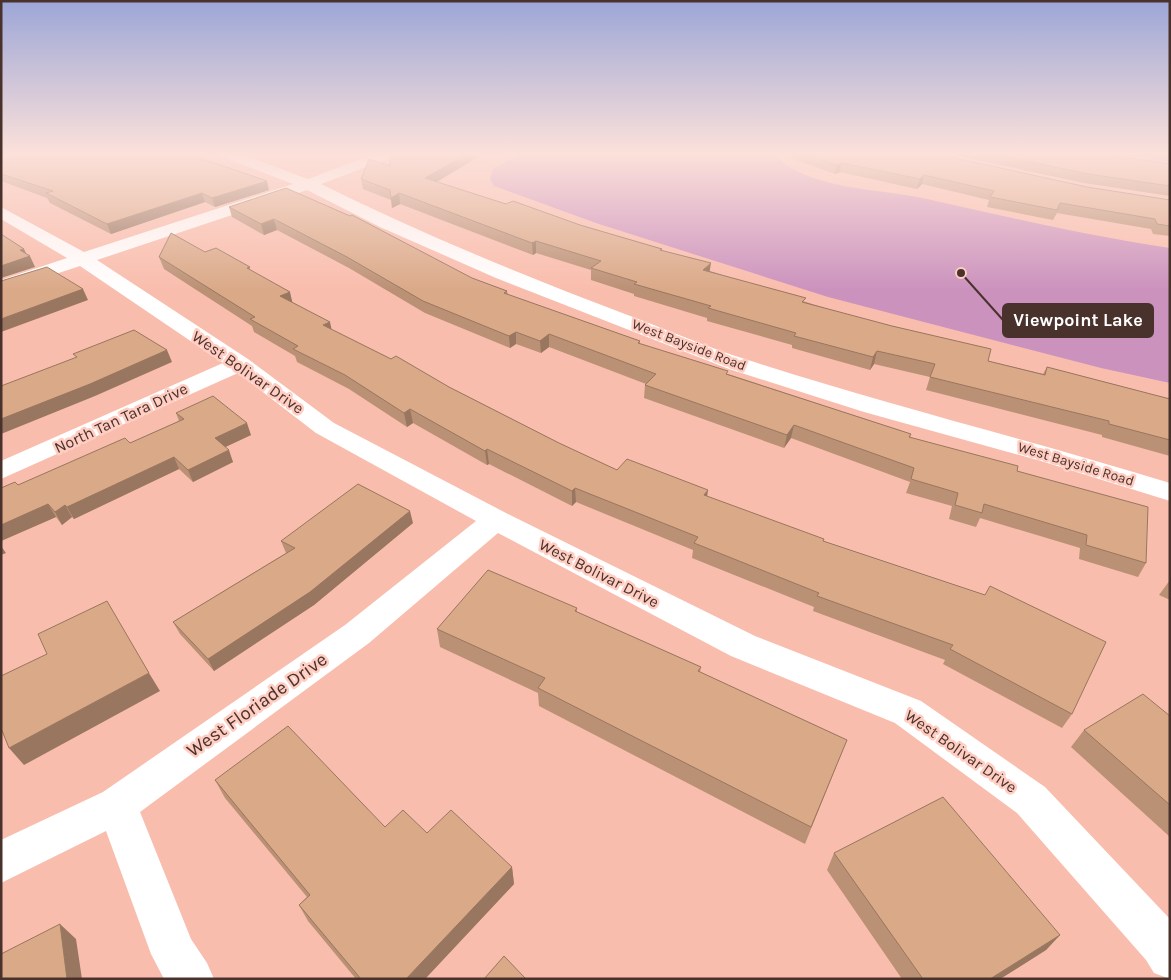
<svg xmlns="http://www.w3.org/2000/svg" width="1171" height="980" font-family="Karla,sans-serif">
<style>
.water{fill:#cb92be}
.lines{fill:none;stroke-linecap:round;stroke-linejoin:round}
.minor{fill:#fff;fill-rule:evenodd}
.wall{fill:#bb9175}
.shaded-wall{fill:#99765f}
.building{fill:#daa988;stroke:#99765f}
.labels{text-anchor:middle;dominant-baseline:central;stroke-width:5;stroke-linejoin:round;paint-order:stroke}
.far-street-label{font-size:14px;fill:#4a322c;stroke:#ffcdc1}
.street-label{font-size:16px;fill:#4a322c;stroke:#ffcdc1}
.near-street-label{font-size:19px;fill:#4a322c;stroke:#ffcdc1}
.leader{fill:none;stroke:#4a322c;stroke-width:2}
.callout-dot{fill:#4a322c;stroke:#ffcdc1;stroke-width:2}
.callout{fill:#4a322c;stroke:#4a322c;stroke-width:2}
.callout-label{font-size:18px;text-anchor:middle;font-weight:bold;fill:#fff}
</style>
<rect width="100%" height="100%" fill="#f9bdad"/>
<path class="water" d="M 521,153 L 773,153 C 808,191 880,188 927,199 C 1008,217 1088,236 1170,248 L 1170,383 L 1101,368 L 828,297 L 596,223 L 494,186 L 490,179 L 493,169 Z
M 1104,153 L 1170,153 L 1170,162 Z"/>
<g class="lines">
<path class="minor" d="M 218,153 L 238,153 L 308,179 L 377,153 L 397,153 L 395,156 L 321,184 C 420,233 522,275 625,314 C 666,329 706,347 748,360 C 887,405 1030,440 1170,483 L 1170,501 L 1041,461 L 864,412 L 729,369 L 496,278 L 380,227 L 307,190 L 97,260 L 248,359 L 334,423 L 506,513 L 755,636 L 921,701 L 1045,787 L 1170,919 L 1170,979 L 1154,973 L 1146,960 L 1017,813 L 895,723 L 731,656 L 498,533 L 369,643 L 140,812 L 191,939 L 207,963 L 214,979 L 164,979 L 151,954 L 106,831 L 1,883 L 1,840 L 103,792 L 345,625 L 476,521 L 316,433 L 238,373 L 1,479 L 1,461 L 223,363 L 80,266 L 1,292 L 1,280 L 67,258 L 1,219 L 1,207 L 84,252 L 293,184 L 220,156 Z"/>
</g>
<path class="wall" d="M 1,153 L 269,190 L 215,207 L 205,202 L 111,234 L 50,203 L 47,198 L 1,181 Z
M 485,153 L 437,182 L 506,204 L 662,249 L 662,251 L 710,271 L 988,361 L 1043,374 L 1047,367 L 1170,399 L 1170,456 L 1102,437 L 1102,435 L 926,390 L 930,377 L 874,364 L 870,370 L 792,348 L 792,345 L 707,321 L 707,318 L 634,296 L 634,294 L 591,280 L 591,270 L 536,253 L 533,255 L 400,204 L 392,208 L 391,200 L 363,189 L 361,179 L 390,166 Z
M 791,153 L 932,153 L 1087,187 L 1170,200 L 1170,236 L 1153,234 L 1151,229 L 1057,213 L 1053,220 L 987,207 L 989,200 L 922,184 L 917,189 L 840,172 L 835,174 L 791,158 Z
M 944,153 L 1096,153 L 1170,164 L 1170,196 L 1084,183 Z
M 229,207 L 472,278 L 507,291 L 508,295 L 640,341 L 640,344 L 728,374 L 911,434 L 910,438 L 1017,471 L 1146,563 L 1138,577 L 1079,559 L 1080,548 L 980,518 L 976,527 L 949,519 L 952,506 L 906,493 L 910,482 L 791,438 L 784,448 L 644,398 L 645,385 L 646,384 L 549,347 L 541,353 L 516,344 L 510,348 L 425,313 L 349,268 L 277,230 L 264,235 L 232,217 Z
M 205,252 L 250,267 L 250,270 L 292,302 L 332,330 L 449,387 L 559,443 L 617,470 L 707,497 L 823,541 L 1072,714 L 1062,728 L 943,664 L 945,660 L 813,611 L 814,607 L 692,558 L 693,550 L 576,502 L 572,506 L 489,464 L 487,465 L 413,423 L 407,427 L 349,389 L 297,362 L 295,356 L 254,332 L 252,326 L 164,269 L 159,257 Z
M 176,413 L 251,435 L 225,447 L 233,462 L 193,482 L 179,469 L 74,519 L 72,517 L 62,525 L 56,517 L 1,541 L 1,488 L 18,485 L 130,443 L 179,421 Z
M 413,523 L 314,605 L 214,671 L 180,634 L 173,622 L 286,553 L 281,541 Z
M 1170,580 L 1170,600 L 1159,595 Z
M 577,608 L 577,612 L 701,667 L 700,672 L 847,740 L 805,844 L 539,706 L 538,693 L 440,647 L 437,629 Z
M 1170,716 L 1170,837 L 1071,747 L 1084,730 Z
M 215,780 L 385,827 L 427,833 L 512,867 L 514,884 L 425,979 L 356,979 L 308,921 L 299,905 L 307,897 L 225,798 Z
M 834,853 L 1060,935 L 1046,950 L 1000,979 L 902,979 L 827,870 Z"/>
<path class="shaded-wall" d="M 468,153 L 485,153 L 426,188 L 425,178 Z
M 842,163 L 840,172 L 835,174 L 837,165 Z
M 924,175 L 922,184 L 917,189 L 920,179 Z
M 267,181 L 269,190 L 215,207 L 212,198 Z
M 202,193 L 205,202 L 111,234 L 107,224 Z
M 399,193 L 400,204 L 392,208 L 391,198 Z
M 274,219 L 277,230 L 264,235 L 261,224 Z
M 536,241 L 536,253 L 533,255 L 532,243 Z
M 24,249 L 28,257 L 30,256 L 35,267 L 1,278 L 1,266 L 20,250 Z
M 711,263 L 709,275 L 703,270 Z
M 83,289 L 88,300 L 1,332 L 1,319 Z
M 290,292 L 293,305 L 280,296 Z
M 330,322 L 333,336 L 323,325 Z
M 516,332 L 516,344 L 510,348 L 509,336 Z
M 549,334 L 549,347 L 541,353 L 540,341 Z
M 167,350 L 172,362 L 95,396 L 1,434 L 1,419 Z
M 877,351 L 874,364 L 870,370 L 873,357 Z
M 410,409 L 413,423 L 407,427 L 404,413 Z
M 247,423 L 251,435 L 219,450 L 215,438 Z
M 794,425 L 791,438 L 784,448 L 787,435 Z
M 487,449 L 489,464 L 487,465 L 485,451 Z
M 229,450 L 233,462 L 193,482 L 188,470 Z
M 174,457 L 179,469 L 74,519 L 67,507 Z
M 575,488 L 576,502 L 572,506 L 572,491 Z
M 708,490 L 706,505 L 704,495 Z
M 48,504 L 56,517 L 1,541 L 1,525 Z
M 65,505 L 72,517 L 62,525 L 55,512 Z
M 410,511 L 413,523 L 314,605 L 214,671 L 208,659 Z
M 1,546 L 6,553 L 1,555 Z
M 149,673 L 160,691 L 24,765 L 9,748 Z
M 512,867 L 514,884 L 425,979 L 406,979 Z
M 60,924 L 76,939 L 82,979 L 67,979 Z
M 1060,935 L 1046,950 L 1000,979 L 990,979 Z"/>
<path class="building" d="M 1,153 L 185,153 L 267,181 L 212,198 L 202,193 L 107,224 L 46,193 L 53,191 L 1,174 Z
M 390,153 L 468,153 L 425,178 L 506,204 L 513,201 L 580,225 L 662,249 L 660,250 L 711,263 L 703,270 L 806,298 L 802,302 L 892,326 L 991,349 L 988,361 L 1045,375 L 1047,367 L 1170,399 L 1170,440 L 1109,424 L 1109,421 L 930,377 L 935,364 L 877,351 L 873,357 L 794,336 L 796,333 L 708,308 L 711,306 L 634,284 L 637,282 L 591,268 L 601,261 L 536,241 L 532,243 L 399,193 L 391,198 L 390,190 L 361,179 L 369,159 L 390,166 Z
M 803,153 L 932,153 L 1087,187 L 1170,200 L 1170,226 L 1157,224 L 1155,219 L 1060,203 L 1057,210 L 990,197 L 994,191 L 924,175 L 920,179 L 842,163 L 837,165 Z
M 988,153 L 1096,153 L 1170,164 L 1170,186 L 1088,174 Z
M 286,188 L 350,216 L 352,215 L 472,278 L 507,291 L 504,293 L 640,341 L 638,343 L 728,371 L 726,374 L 911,434 L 909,437 L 1018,466 L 1017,471 L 1148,507 L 1146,563 L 1086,545 L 1087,535 L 984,504 L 982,513 L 955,505 L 958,493 L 911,479 L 914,468 L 794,425 L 787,435 L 645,385 L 656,374 L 549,334 L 540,341 L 516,332 L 509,336 L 423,301 L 347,257 L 274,219 L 261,224 L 229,207 Z
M 171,233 L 205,252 L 216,248 L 250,267 L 247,268 L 290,292 L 280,296 L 330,322 L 323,325 L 391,359 L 396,356 L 449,387 L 559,443 L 617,470 L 627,459 L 708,490 L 704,495 L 824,539 L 823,541 L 985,595 L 990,586 L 1106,642 L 1072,714 L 950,649 L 953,645 L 817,596 L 819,593 L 694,543 L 698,537 L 575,488 L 572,491 L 487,449 L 485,451 L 410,409 L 404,413 L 345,375 L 293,349 L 298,346 L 250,319 L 255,317 L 159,257 Z
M 1,234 L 24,249 L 20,250 L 30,256 L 1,266 Z
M 47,267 L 83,289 L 1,319 L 1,281 Z
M 134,330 L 167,350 L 90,384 L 1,419 L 1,386 L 77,357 L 73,354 Z
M 213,396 L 247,423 L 215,438 L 229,450 L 188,470 L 174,457 L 67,507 L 65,505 L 55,512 L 48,504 L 1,525 L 1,488 L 15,482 L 18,485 L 125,438 L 130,443 L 184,419 L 176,413 Z
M 358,484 L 410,511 L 310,592 L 208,659 L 173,622 L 295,548 L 281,541 Z
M 488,570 L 577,608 L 575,611 L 701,667 L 698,671 L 847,740 L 811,827 L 538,688 L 545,678 L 437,629 Z
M 107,601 L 149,673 L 9,748 L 1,728 L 1,676 L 47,654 L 38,634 Z
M 1143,694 L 1170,716 L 1170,805 L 1084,730 Z
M 288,726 L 385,827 L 403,810 L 427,833 L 451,810 L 512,867 L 406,979 L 361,979 L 299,905 L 310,895 L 215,780 Z
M 943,797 L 1060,935 L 990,979 L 923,979 L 834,853 Z
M 60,924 L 67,979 L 1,979 L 1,954 Z
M 504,956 L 526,979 L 484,979 Z"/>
<linearGradient id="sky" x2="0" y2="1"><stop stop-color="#9ca6d7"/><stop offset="0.53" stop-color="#fce1da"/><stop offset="1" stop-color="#fce1da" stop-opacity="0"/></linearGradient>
<rect width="1171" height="290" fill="url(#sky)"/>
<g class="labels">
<g class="far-street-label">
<text transform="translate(689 345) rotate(21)">West Bayside Road</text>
<text transform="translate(1076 464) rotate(17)">West Bayside Road</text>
</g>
<g class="street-label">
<text transform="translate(248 372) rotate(35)">West Bolivar Drive</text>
<text transform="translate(121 418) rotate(-25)">North Tan Tara Drive</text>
<text transform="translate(599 573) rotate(27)">West Bolivar Drive</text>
<text transform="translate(961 751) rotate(35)">West Bolivar Drive</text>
</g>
<g class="near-street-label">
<text transform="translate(257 705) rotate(-35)">West Floriade Drive</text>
</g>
</g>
<path class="leader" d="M961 273L1003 320"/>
<circle class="callout-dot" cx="961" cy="273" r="5"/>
<rect class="callout" x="1003" y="304" width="150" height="33" rx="5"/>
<g class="callout-label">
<text x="1078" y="326">Viewpoint Lake</text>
</g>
<rect width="1171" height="980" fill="none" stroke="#4a322c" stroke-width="5"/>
</svg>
